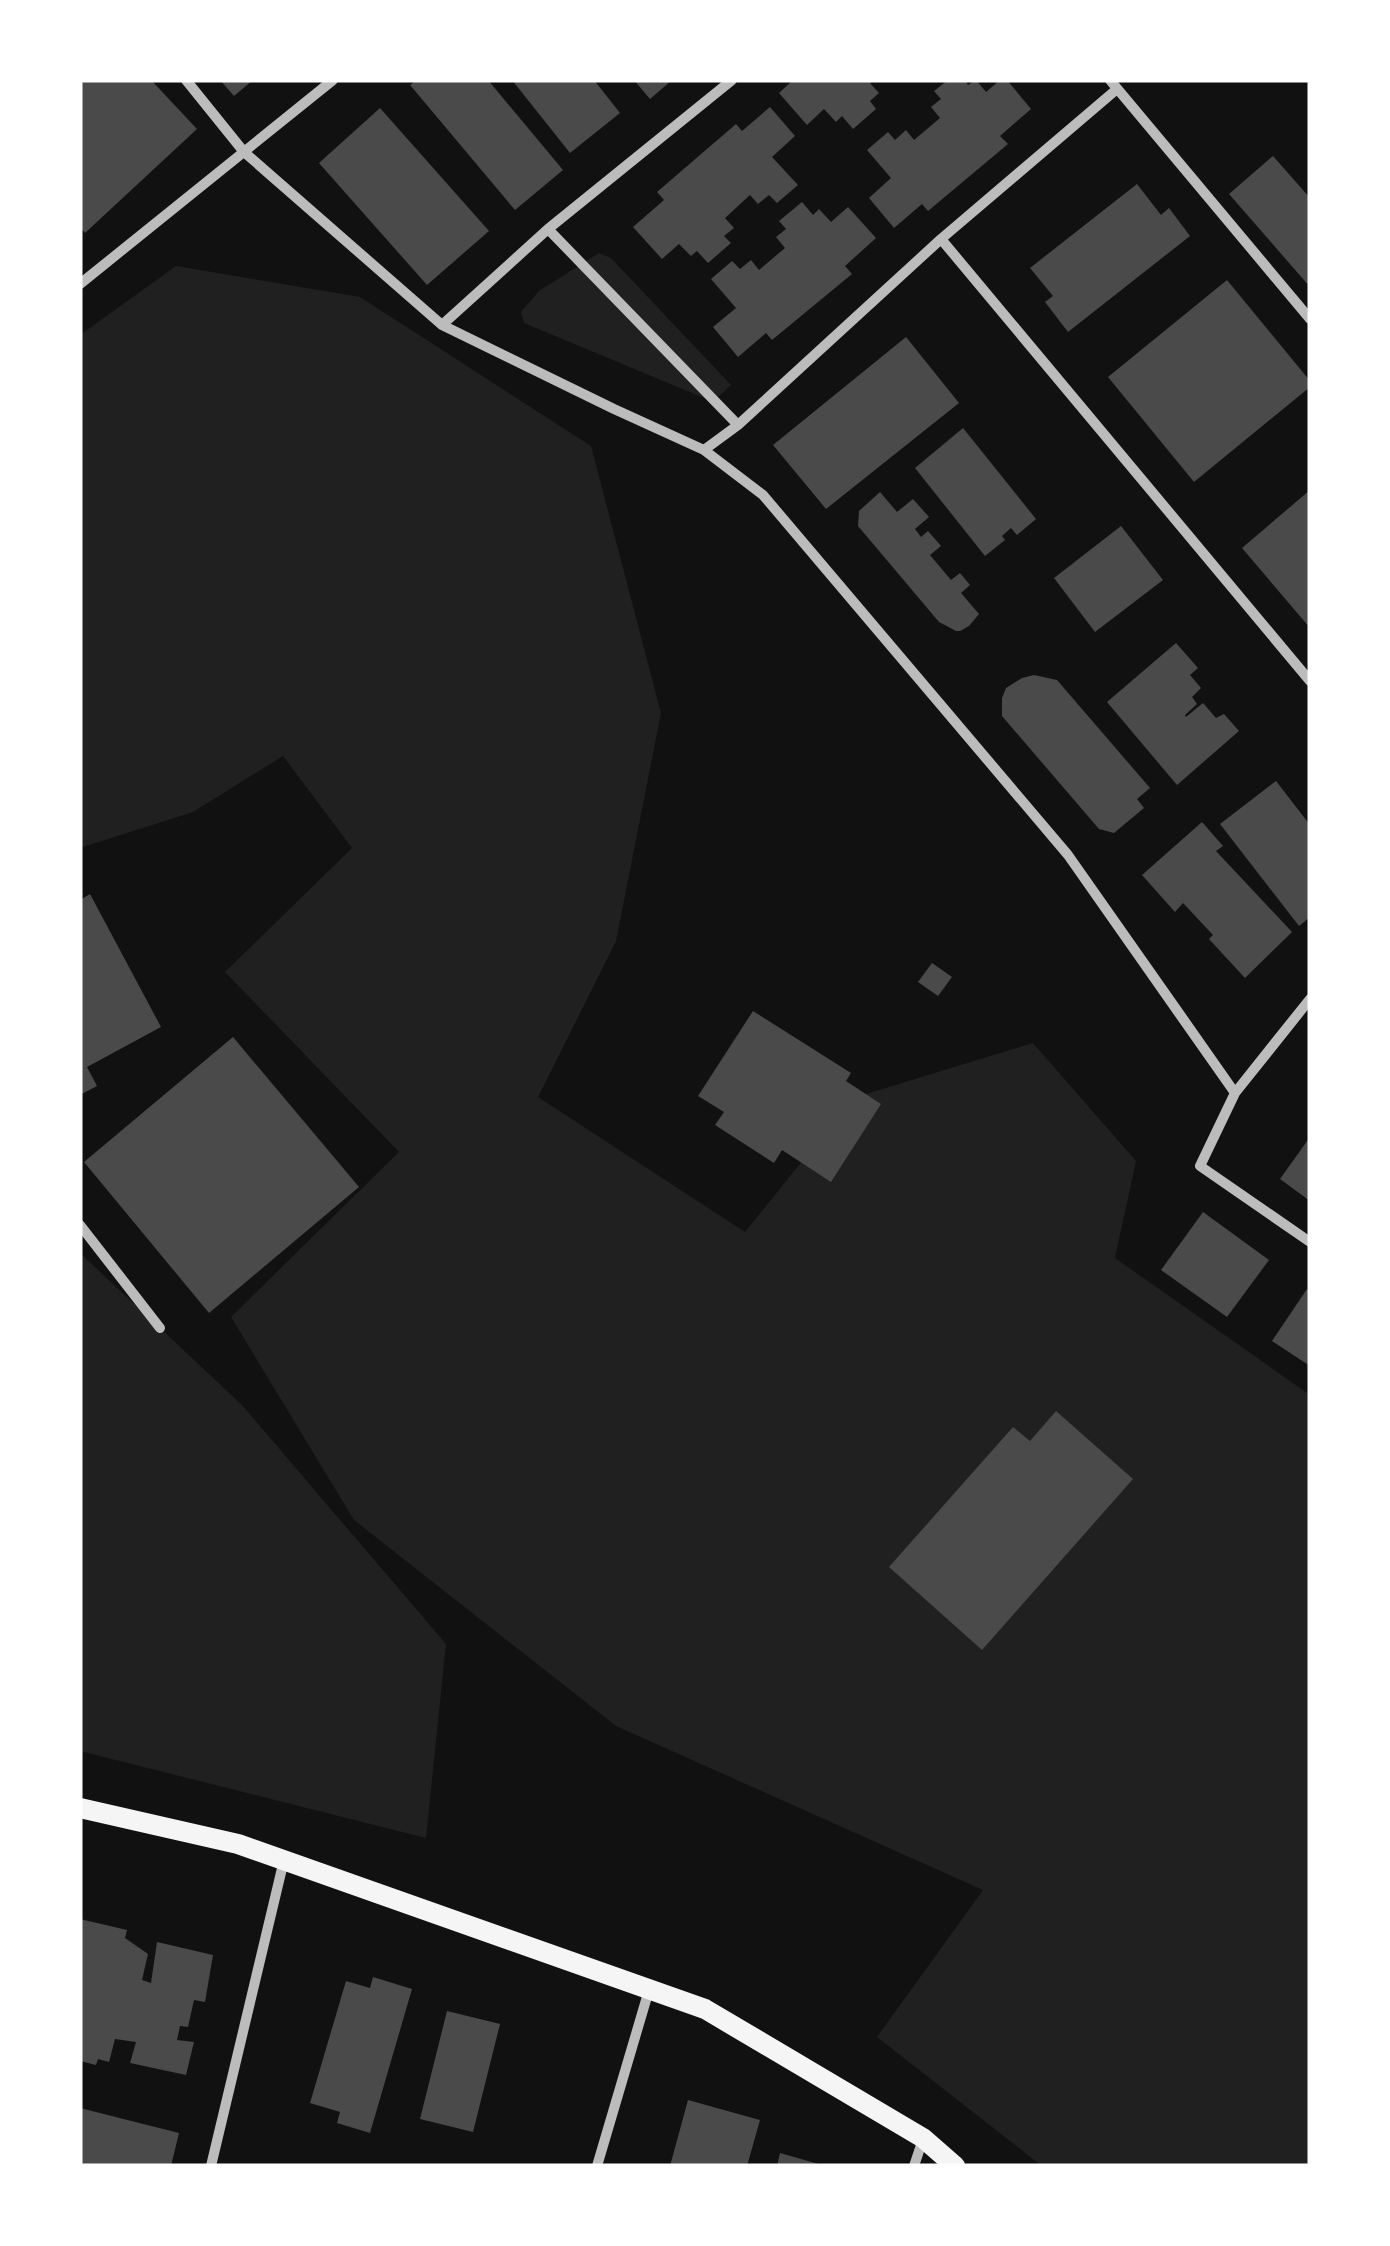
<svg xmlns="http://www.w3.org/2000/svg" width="1390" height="2246" font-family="Cabin,sans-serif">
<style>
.green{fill:#202020}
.building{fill:#4a4a4a}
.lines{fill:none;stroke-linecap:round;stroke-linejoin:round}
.minor{stroke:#bcbcbc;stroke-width:10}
.secondary{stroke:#f5f5f5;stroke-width:20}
</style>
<rect width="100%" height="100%" fill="#111"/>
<path class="green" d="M 599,253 L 611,258 L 731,385 L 715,400 L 704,398 L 524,323 L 521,312 L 539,291 Z
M 176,266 L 360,297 L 591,446 L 661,713 L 616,941 L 538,1097 L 745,1232 L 853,1098 L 1033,1043 L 1136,1161 L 1115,1258 L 1310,1395 L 1310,2166 L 1042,2166 L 877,2037 L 983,1890 L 616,1726 L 354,1520 L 231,1317 L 399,1152 L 225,972 L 352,848 L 283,756 L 193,812 L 80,848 L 80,335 Z
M 80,1253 L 242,1405 L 446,1644 L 426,1838 L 80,1751 Z"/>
<path class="building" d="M 80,80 L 151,80 L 197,129 L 85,233 L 80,227 Z
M 220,80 L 253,80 L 234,96 Z
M 417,80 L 488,80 L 563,170 L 515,210 L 410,85 Z
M 512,80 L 594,80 L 620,113 L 570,153 Z
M 634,80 L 672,80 L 650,99 Z
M 793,80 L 873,80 L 870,83 L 879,93 L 870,101 L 876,109 L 853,129 L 842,116 L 836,122 L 824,109 L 807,125 L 779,93 Z
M 948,80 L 965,80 L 968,85 L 976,80 L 986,92 L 1000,80 L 1007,80 L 1031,109 L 1000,136 L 1008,144 L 971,175 L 928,211 L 922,204 L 894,228 L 869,198 L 891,178 L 867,150 L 888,132 L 895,140 L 906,130 L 914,140 L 940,118 L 931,107 L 941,99 L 934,91 Z
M 770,107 L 795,136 L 772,157 L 798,185 L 777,203 L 769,195 L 758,204 L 750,195 L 725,218 L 734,228 L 724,236 L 731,243 L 708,263 L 697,251 L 691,256 L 679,244 L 662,259 L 633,227 L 664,200 L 657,192 L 736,124 L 742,131 Z
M 380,108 L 489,231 L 427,285 L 319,163 Z
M 1273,156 L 1310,198 L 1310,287 L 1229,194 Z
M 1137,184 L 1161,215 L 1169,208 L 1190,236 L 1068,332 L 1045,302 L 1053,296 L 1030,268 Z
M 802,202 L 813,215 L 819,209 L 831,222 L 848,207 L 876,238 L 845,266 L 852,274 L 772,340 L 766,333 L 738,357 L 713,327 L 736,308 L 711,279 L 732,261 L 740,269 L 751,260 L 759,270 L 785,248 L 776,237 L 786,229 L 779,221 Z
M 1227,280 L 1310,381 L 1310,387 L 1194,482 L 1108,377 Z
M 906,337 L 959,403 L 826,509 L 773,445 Z
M 963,428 L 1036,519 L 1017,535 L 1011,528 L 1002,536 L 1005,540 L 985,556 L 915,468 Z
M 1310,490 L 1310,628 L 1242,548 Z
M 880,492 L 897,512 L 913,499 L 929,517 L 915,529 L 921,537 L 928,531 L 941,546 L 930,555 L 951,580 L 960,573 L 970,585 L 961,593 L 979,614 L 969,626 L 960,631 L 956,631 L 939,622 L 858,526 L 859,511 Z
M 1121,526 L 1163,580 L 1095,632 L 1054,578 Z
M 1176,643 L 1198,668 L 1190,675 L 1201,688 L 1192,697 L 1197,704 L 1185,715 L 1186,717 L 1203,703 L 1216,718 L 1224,714 L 1239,731 L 1177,785 L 1107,702 Z
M 1034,675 L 1057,680 L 1150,788 L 1137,799 L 1144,808 L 1114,833 L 1099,829 L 1002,716 L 1002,698 L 1006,688 L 1022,678 Z
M 1276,781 L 1310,825 L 1310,917 L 1299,926 L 1220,824 Z
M 1202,822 L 1223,846 L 1216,851 L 1292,932 L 1245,978 L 1209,939 L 1213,935 L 1183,903 L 1175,912 L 1142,875 Z
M 90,894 L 161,1027 L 87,1067 L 97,1086 L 80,1095 L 80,900 Z
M 932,963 L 952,977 L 938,996 L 918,982 Z
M 753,1011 L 851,1073 L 846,1081 L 881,1104 L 831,1182 L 782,1150 L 774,1163 L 715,1125 L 724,1112 L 698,1096 Z
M 233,1037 L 359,1187 L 209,1313 L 84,1162 Z
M 1310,1137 L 1310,1201 L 1280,1179 Z
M 1203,1212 L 1269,1260 L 1227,1317 L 1161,1270 Z
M 1307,1289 L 1310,1291 L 1310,1366 L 1272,1341 Z
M 1056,1411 L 1133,1479 L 982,1650 L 889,1567 L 1013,1427 L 1030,1441 Z
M 80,1919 L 127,1930 L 125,1938 L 148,1954 L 142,1980 L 151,1983 L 157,1942 L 213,1955 L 205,2002 L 194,2000 L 188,2027 L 180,2026 L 177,2040 L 194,2042 L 186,2075 L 130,2063 L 136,2042 L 115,2039 L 109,2062 L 98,2059 L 96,2065 L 80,2061 Z
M 373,1977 L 412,1989 L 370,2133 L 337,2123 L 340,2112 L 310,2103 L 346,1981 L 370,1988 Z
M 447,2011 L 500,2024 L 473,2132 L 420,2119 Z
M 688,2100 L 760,2120 L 747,2166 L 670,2166 Z
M 80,2108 L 179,2133 L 171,2166 L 80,2166 Z
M 780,2153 L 822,2165 L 822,2166 L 777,2166 Z"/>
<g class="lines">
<path class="minor" d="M 186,80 L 244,152 L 442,325 L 614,409 L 704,450 L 763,495 L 1068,855 L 1235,1093
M 1110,80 L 1310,319
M 548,229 L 738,425
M 941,239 L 1310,681
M 80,284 L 333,80
M 442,325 L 548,229 L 732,80
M 704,450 L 738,425 L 941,239 L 1117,89
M 1310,999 L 1235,1093 L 1200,1166 L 1310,1242
M 80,1225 L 160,1328
M 211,2166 L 284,1860
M 597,2166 L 649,1990
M 914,2166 L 923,2139"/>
<path class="secondary" d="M 80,1808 L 238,1844 L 705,2009 L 923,2138 L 955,2166"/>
</g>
<rect width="1390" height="2246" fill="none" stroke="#ffffff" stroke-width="165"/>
</svg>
